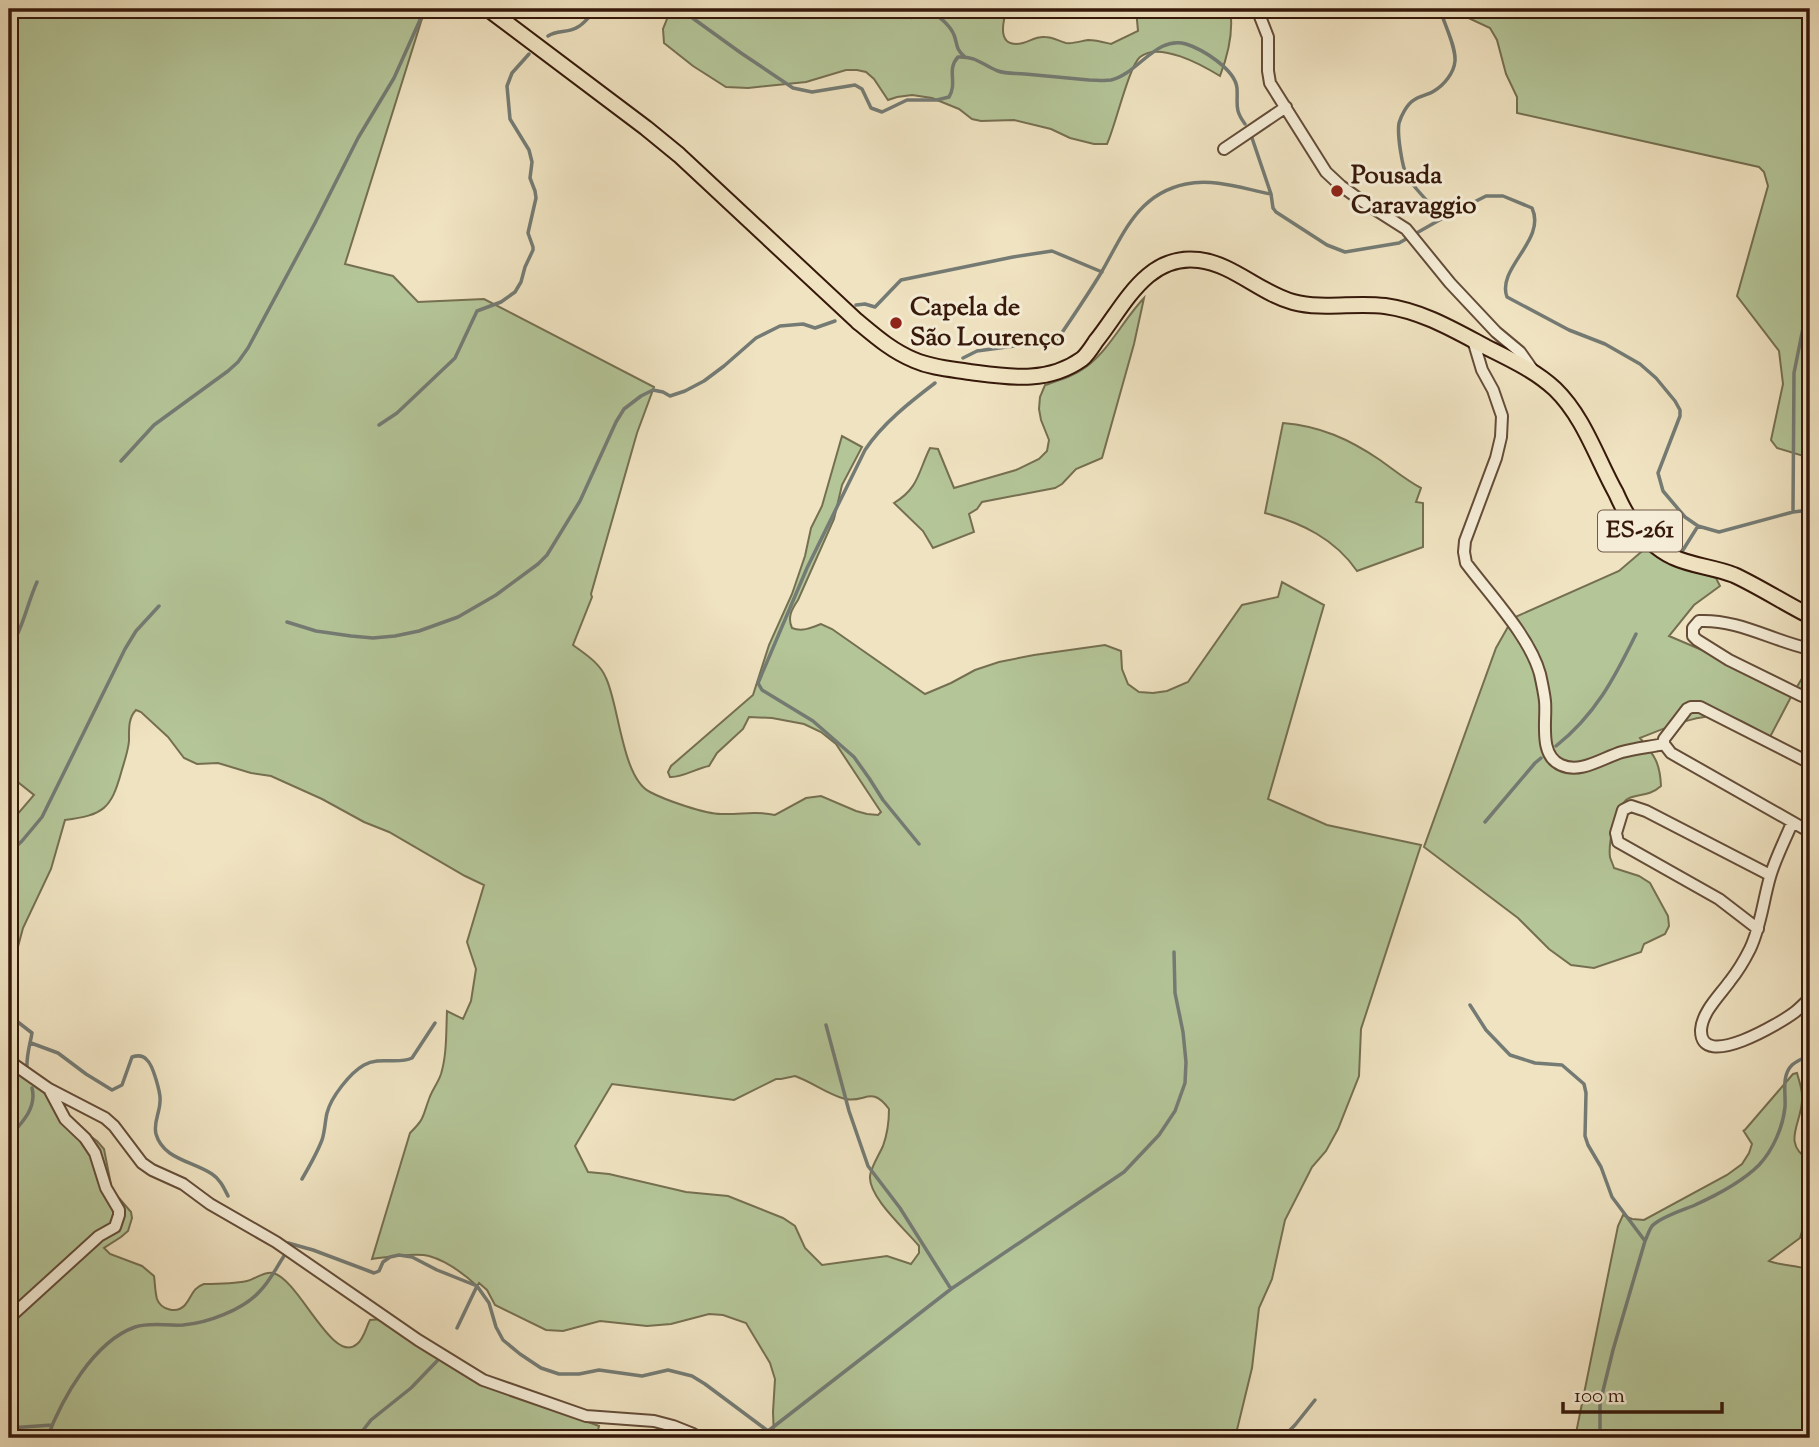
<svg xmlns="http://www.w3.org/2000/svg" width="1819" height="1447" font-family="'Sorts Mill Goudy',serif">
<style>
.green{fill:#b4c598;stroke:#756f51;stroke-width:2;fill-rule:evenodd}
.lines{fill:none;stroke-linecap:round;stroke-linejoin:round}
.stream{stroke:#747b74;stroke-width:3.5}
.minor-casing{stroke:#644c38;stroke-width:14}
.major-casing{stroke:#36190a;stroke-width:18}
.minor{stroke:#f5edd7;stroke-width:10}
.major{stroke:#f0e3c1;stroke-width:14}
.poi-dot{fill:#8f2418;stroke:#f5edd7;stroke-width:2.5}
.labels{text-anchor:middle;dominant-baseline:central;stroke-width:6;stroke-linejoin:round;paint-order:stroke}
.shield{fill:#f5edd7;stroke:#6f5948;stroke-width:2}
.shield-label{font-size:24px;font-weight:bold;fill:#36190a}
.poi-label{font-size:26px;font-weight:bold;fill:#36190a;stroke:#f5edd7;text-anchor:start}
</style>
<rect width="100%" height="100%" fill="#f0e3c1"/>
<filter id="stains"><feTurbulence type="fractalNoise" baseFrequency=".00286" numOctaves="4"/><feColorMatrix values="0 0 0 0 .2 0 0 0 0 .09 0 0 0 0 .02 0 0 0 .5 -.17"/></filter>
<radialGradient id="worn" r=".72"><stop offset=".6" stop-color="#630" stop-opacity="0"/><stop offset="1" stop-color="#630" stop-opacity=".3"/></radialGradient>
<path class="green" d="M 9,9 L 425,9 L 345,264 L 393,276 L 418,302 L 484,299 L 654,387 L 637,433 L 591,594 L 592,597 L 573,645 C 585,654 600,663 606,678 C 619,705 622,778 650,792 C 665,800 705,814 721,814 C 742,815 754,810 775,815 L 806,798 L 821,796 L 856,811 L 867,814 L 878,815 L 881,812 L 836,744 L 821,732 L 804,724 L 772,718 L 749,717 L 743,729 L 717,753 L 709,766 C 697,768 682,778 670,777 L 668,772 L 671,766 L 753,695 L 769,645 L 792,594 L 805,556 L 811,528 L 822,506 L 842,436 L 862,447 L 842,485 L 834,519 L 798,600 C 792,609 787,617 792,628 C 802,632 811,628 821,624 L 832,629 L 925,694 L 951,683 L 975,670 L 999,662 L 1034,655 L 1105,645 L 1121,651 L 1122,669 L 1128,684 L 1139,692 L 1153,693 L 1167,691 L 1188,682 L 1242,605 L 1278,597 L 1282,582 L 1324,605 L 1268,799 L 1327,825 L 1421,845 L 1361,1029 L 1359,1076 L 1338,1129 L 1326,1151 L 1312,1167 L 1285,1220 L 1272,1279 L 1259,1308 L 1252,1368 L 1235,1438 L 774,1438 L 773,1412 L 775,1379 L 770,1363 L 746,1323 L 723,1315 L 709,1314 L 671,1324 L 647,1326 L 600,1321 L 563,1331 L 546,1330 L 495,1305 L 487,1290 L 479,1283 L 477,1286 C 463,1273 447,1261 429,1256 C 416,1252 387,1257 372,1259 L 410,1133 C 425,1118 422,1118 429,1099 C 432,1090 438,1083 441,1074 C 447,1054 446,1032 447,1011 L 463,1019 L 471,1001 L 476,969 L 467,942 L 484,885 L 465,876 L 389,832 L 364,822 L 322,799 L 271,776 L 251,773 L 218,763 L 197,764 L 184,758 L 168,737 L 141,712 L 136,710 C 128,718 129,730 129,741 C 128,752 124,762 121,773 C 111,809 103,815 65,820 L 51,869 L 23,928 L 12,969 L 9,998 L 9,824 L 34,795 L 9,775 ZM 795,1076 C 812,1082 827,1094 845,1099 C 866,1103 871,1085 889,1109 C 889,1122 887,1135 883,1146 C 879,1155 871,1167 870,1176 C 868,1197 906,1230 919,1246 L 919,1253 L 911,1264 L 887,1256 L 822,1265 L 805,1248 L 795,1226 L 783,1218 L 728,1196 L 686,1192 L 609,1174 L 588,1172 L 575,1146 L 612,1084 L 734,1100 L 776,1079 L 781,1079 Z
M 671,9 L 897,9 L 911,18 L 914,9 L 1007,9 C 1002,24 997,49 1023,43 C 1031,41 1036,36 1045,37 C 1053,37 1058,41 1066,43 C 1073,44 1081,41 1088,40 C 1096,40 1103,42 1111,44 L 1138,31 L 1136,9 L 1230,9 C 1234,32 1228,55 1220,76 C 1202,65 1159,41 1140,57 C 1129,66 1115,127 1107,144 L 1094,144 L 1070,138 L 1051,129 L 1014,120 L 981,121 L 972,119 L 959,109 L 932,98 L 912,95 L 897,97 L 888,100 L 874,79 L 866,72 L 857,70 L 846,70 L 806,82 L 748,88 L 726,87 L 693,66 L 664,43 L 663,29 Z
M 1436,9 L 1810,9 L 1810,458 L 1777,448 L 1771,440 L 1783,384 L 1779,351 L 1737,296 L 1768,186 L 1764,172 L 1759,167 L 1517,113 L 1517,97 L 1506,74 L 1497,40 L 1490,28 L 1460,14 Z
M 1144,298 L 1134,344 L 1102,458 L 1076,469 L 1062,484 L 1055,488 L 982,502 L 977,509 L 969,514 L 974,532 L 933,548 L 923,531 L 894,503 C 919,488 918,472 930,448 L 938,449 L 954,488 L 1016,470 L 1039,459 L 1047,451 L 1049,440 L 1041,420 L 1039,409 L 1040,397 L 1045,385 C 1060,380 1074,376 1086,367 C 1110,349 1123,320 1144,298 Z
M 1283,423 C 1320,426 1349,439 1380,460 C 1394,470 1406,480 1421,488 L 1416,502 L 1423,503 L 1423,547 L 1357,571 C 1335,539 1302,523 1265,513 Z
M 1647,547 L 1669,563 L 1716,578 L 1720,586 L 1694,605 L 1669,636 L 1709,653 L 1792,695 L 1810,665 L 1810,702 L 1792,695 L 1770,737 C 1759,731 1742,720 1731,717 C 1703,711 1665,728 1640,738 C 1655,756 1660,763 1661,786 C 1648,798 1635,793 1626,800 C 1616,809 1608,843 1610,857 C 1610,858 1614,867 1614,868 L 1639,876 L 1650,883 L 1668,916 L 1669,926 L 1665,934 L 1644,944 L 1641,952 L 1594,968 L 1571,965 L 1549,949 L 1518,918 L 1424,847 L 1496,648 L 1513,618 L 1619,571 Z
M 9,1064 L 41,1080 L 63,1116 L 97,1141 L 104,1149 L 112,1190 L 131,1212 L 132,1218 L 128,1231 L 121,1237 L 104,1248 L 110,1254 L 142,1266 L 154,1276 C 155,1283 155,1292 157,1299 C 161,1310 177,1314 185,1305 C 192,1297 192,1288 204,1284 C 218,1284 233,1284 247,1281 C 256,1279 264,1271 273,1273 C 299,1279 333,1366 357,1344 C 364,1339 366,1327 370,1320 L 382,1319 L 432,1354 L 553,1409 L 599,1426 L 596,1438 L 9,1438 Z
M 1797,1073 C 1799,1081 1802,1088 1802,1096 C 1804,1122 1779,1142 1810,1161 L 1810,1204 L 1800,1238 L 1769,1261 C 1782,1266 1797,1265 1810,1270 L 1810,1438 L 1575,1438 L 1618,1226 L 1623,1215 L 1632,1219 L 1644,1220 L 1727,1175 L 1742,1164 L 1749,1153 L 1752,1144 L 1743,1130 L 1744,1131 L 1793,1074 Z"/>
<g class="lines">
<path class="stream" d="M 680,9 L 741,53 L 793,88 L 812,92 L 855,85 L 862,89 L 871,108 L 882,112 L 907,100 L 937,100 L 949,97 C 958,82 946,70 958,57 C 977,56 982,65 998,71 C 1006,74 1016,73 1025,74 C 1046,76 1068,78 1089,80 C 1096,80 1104,81 1111,80 C 1138,74 1156,35 1186,44 C 1202,49 1235,69 1237,88 C 1238,105 1234,109 1245,124
M 929,9 C 937,16 950,24 954,35 C 958,45 955,48 964,56
M 1440,9 C 1444,24 1456,46 1455,61 C 1454,73 1444,85 1434,91 C 1428,95 1419,96 1414,100 C 1407,104 1401,116 1399,123 C 1397,134 1402,167 1407,176 C 1414,189 1433,206 1443,218
M 548,36 C 557,30 566,33 576,28 C 584,25 590,15 597,9
M 1252,138 L 1271,194 L 1273,208 L 1276,212 L 1327,245 L 1345,252 L 1399,243 L 1443,218 L 1486,196 L 1503,196 L 1532,208 C 1547,240 1496,268 1507,297 L 1569,330 L 1605,344 L 1640,364 L 1656,378 L 1675,401 L 1680,410 L 1680,416 L 1658,473 L 1663,491 L 1685,517 L 1698,526 L 1719,532 L 1793,512 L 1810,510
M 856,305 L 865,304 L 875,307 L 901,280 L 1013,257 L 1052,251 L 1102,272
M 963,358 L 977,351 L 1057,340 C 1072,318 1087,296 1101,273 C 1123,235 1137,194 1186,184 C 1214,178 1244,189 1271,194
M 379,425 L 397,413 L 455,358 L 477,311 L 501,302 L 515,292 L 521,282 L 525,267 L 533,250 L 533,247 L 528,233 L 536,198 L 535,191 L 530,178 L 532,162 L 529,150 L 510,119 L 507,86 L 512,73 L 529,54
M 121,461 L 154,425 L 228,371 L 238,362 L 248,348 L 315,223 L 358,138 L 394,78 L 420,20 L 430,9
M 1793,512 L 1794,373 L 1805,318 L 1810,304
M 1683,550 L 1698,526
M 287,622 L 316,631 L 351,636 L 373,638 L 395,636 L 419,631 L 458,617 L 496,595 L 538,564 L 547,555 L 580,501 L 616,422 L 624,409 L 641,396 L 653,390 L 663,392 L 670,396 L 685,391 L 704,381 L 724,366 L 756,338 L 780,326 L 803,324 L 815,328 L 835,321
M 9,649 C 23,629 27,604 37,582
M 1556,746 C 1595,715 1614,679 1636,634
M 1485,822 L 1535,763 L 1541,758
M 919,844 L 883,800 L 869,778 L 854,757 L 813,721 L 762,690 L 758,683 L 807,568 L 865,450 C 882,424 910,402 935,383
M 9,853 L 22,841 L 42,817 L 125,649 L 136,631 L 159,606
M 1470,1005 L 1486,1030 L 1510,1055 L 1535,1063 L 1562,1065 L 1584,1084 L 1586,1093 L 1585,1136 L 1588,1145 L 1601,1167 L 1612,1197 L 1645,1241
M 9,1015 L 32,1033 C 30,1045 26,1056 27,1070
M 826,1025 L 849,1111 L 868,1166 L 900,1208 L 951,1289
M 31,1043 L 58,1053 L 86,1074 L 112,1090 L 122,1085 L 132,1057 C 138,1055 143,1055 147,1060 C 153,1065 161,1094 160,1101 C 160,1113 153,1122 156,1134 C 163,1159 192,1161 212,1174 C 220,1179 224,1188 228,1196
M 9,1137 C 22,1123 37,1108 32,1088
M 302,1179 C 309,1167 317,1153 322,1140 C 325,1131 325,1121 327,1113 C 331,1097 350,1073 364,1065 C 380,1056 398,1065 412,1058 L 435,1023
M 288,1243 L 313,1250 L 374,1273 L 379,1271 L 383,1262 L 390,1257 L 399,1255 L 412,1257 L 437,1270 L 477,1286 L 489,1303 L 496,1327 L 503,1340 L 520,1354 L 541,1368 L 559,1374 L 579,1374 L 599,1370 L 642,1376 L 668,1370 L 692,1376 L 705,1384 L 768,1431 L 772,1438
M 457,1328 L 477,1286
M 9,1428 L 52,1425
M 768,1431 L 951,1289 L 1124,1172 L 1159,1135 L 1175,1111 L 1185,1083 L 1186,1062 L 1183,1032 L 1175,993 L 1174,952
M 47,1438 C 62,1399 93,1342 135,1327 C 151,1322 166,1326 183,1325 C 207,1323 243,1310 260,1291 C 270,1281 276,1268 284,1256
M 357,1438 L 371,1420 L 411,1388 L 437,1361
M 1282,1438 L 1295,1425 L 1315,1400
M 1600,1438 L 1600,1403 L 1613,1350 L 1645,1241 C 1647,1237 1649,1230 1652,1226 C 1660,1217 1683,1210 1695,1205 C 1717,1195 1742,1182 1759,1165 C 1773,1150 1783,1127 1785,1107 C 1786,1093 1781,1076 1792,1065 C 1796,1061 1804,1058 1810,1055"/>
<g class="minor-casing">
<path id="minor" d="M 1257,9 L 1268,37 L 1268,71 L 1270,83 L 1326,172 L 1341,186 L 1362,201 L 1406,229 L 1450,283 L 1496,332 L 1520,352 L 1532,369
M 1224,149 L 1286,107
M 1473,340 L 1482,370 L 1493,390 L 1502,416 L 1501,437 L 1496,458 L 1465,541 L 1464,552 L 1466,563 C 1490,595 1530,637 1540,674 C 1542,683 1544,692 1545,701 C 1547,720 1538,755 1561,765 C 1581,774 1602,758 1622,752 C 1636,748 1650,747 1664,744
M 1810,649 C 1773,641 1738,619 1699,621 L 1693,628 L 1693,636 L 1697,640 L 1729,660 L 1800,695 L 1810,699
M 1810,763 L 1700,707 L 1691,707 L 1687,709 L 1664,739 L 1664,744 L 1671,753 L 1810,832
M 1792,823 C 1785,840 1775,859 1770,877 C 1763,901 1761,926 1750,949 C 1745,959 1738,971 1730,981 C 1720,995 1702,1012 1701,1030 C 1700,1072 1782,1022 1795,1012 C 1800,1008 1805,1003 1810,998
M 1758,929 L 1719,899 L 1618,842 L 1616,833 L 1623,810 L 1631,806 L 1646,811 L 1770,875
M 9,1061 L 49,1089 L 105,1118 L 114,1126 L 142,1163 L 152,1170 L 183,1184 L 210,1204 L 276,1242 L 418,1340 L 483,1380 L 586,1416 L 654,1421 L 673,1426 L 693,1434 L 700,1438
M 9,1318 L 99,1236 L 115,1227 L 119,1215 L 119,1210 L 106,1188 L 95,1153 L 85,1138 L 65,1119 L 49,1089"/>
</g>
<g class="major-casing">
<path id="major" d="M 488,9 L 646,128 L 679,155 L 857,321 C 875,336 892,351 914,360 C 932,368 951,369 970,372 C 1009,377 1047,384 1082,359 C 1087,355 1092,347 1096,341 C 1123,308 1146,253 1199,260 C 1233,264 1260,293 1293,302 C 1323,310 1355,302 1385,306 C 1422,311 1454,330 1486,347 C 1510,359 1536,371 1555,389 C 1584,417 1597,459 1616,493 C 1620,502 1624,511 1630,519 C 1640,533 1657,550 1673,557 C 1692,566 1714,567 1734,575 C 1760,587 1784,603 1810,616"/>
</g>
<use href="#minor" class="minor"/>
<use href="#major" class="major"/>
</g>
<g class="poi-dot">
<circle cx="1337" cy="191" r="7"/>
<circle cx="896" cy="323" r="7"/>
</g>
<g class="labels">
<rect class="shield" x="1598" y="510.5" width="84" height="41" rx="5"/>
<g class="shield-label">
<text x="1640" y="531">ES-261</text>
</g>
<g class="poi-label">
<text x="1351" y="176">Pousada<tspan x="1351" dy="30">Caravaggio</tspan></text>
<text x="910" y="308">Capela de<tspan x="910" dy="30">São Lourenço</tspan></text>
</g>
</g>
<rect width="1819" height="1447" fill="none" stroke="#f0e3c1" stroke-width="35"/>
<rect x="10" y="10" width="1798" height="1426" fill="none" stroke="#36190a" stroke-width="3.5"/>
<rect x="18" y="18" width="1784" height="1412" fill="none" stroke="#36190a" stroke-width="2"/>
<path d="M1563 1402v10h159v-10" fill="none" stroke="#36190a" stroke-width="3.5"/>
<text x="1574" y="1402" font-size="21" fill="#36190a" stroke="#f5edd7" stroke-width="5" paint-order="stroke">100 m</text>
<rect width="100%" height="100%" filter="url(#stains)"/>
<rect width="100%" height="100%" fill="url(#worn)"/>
</svg>
